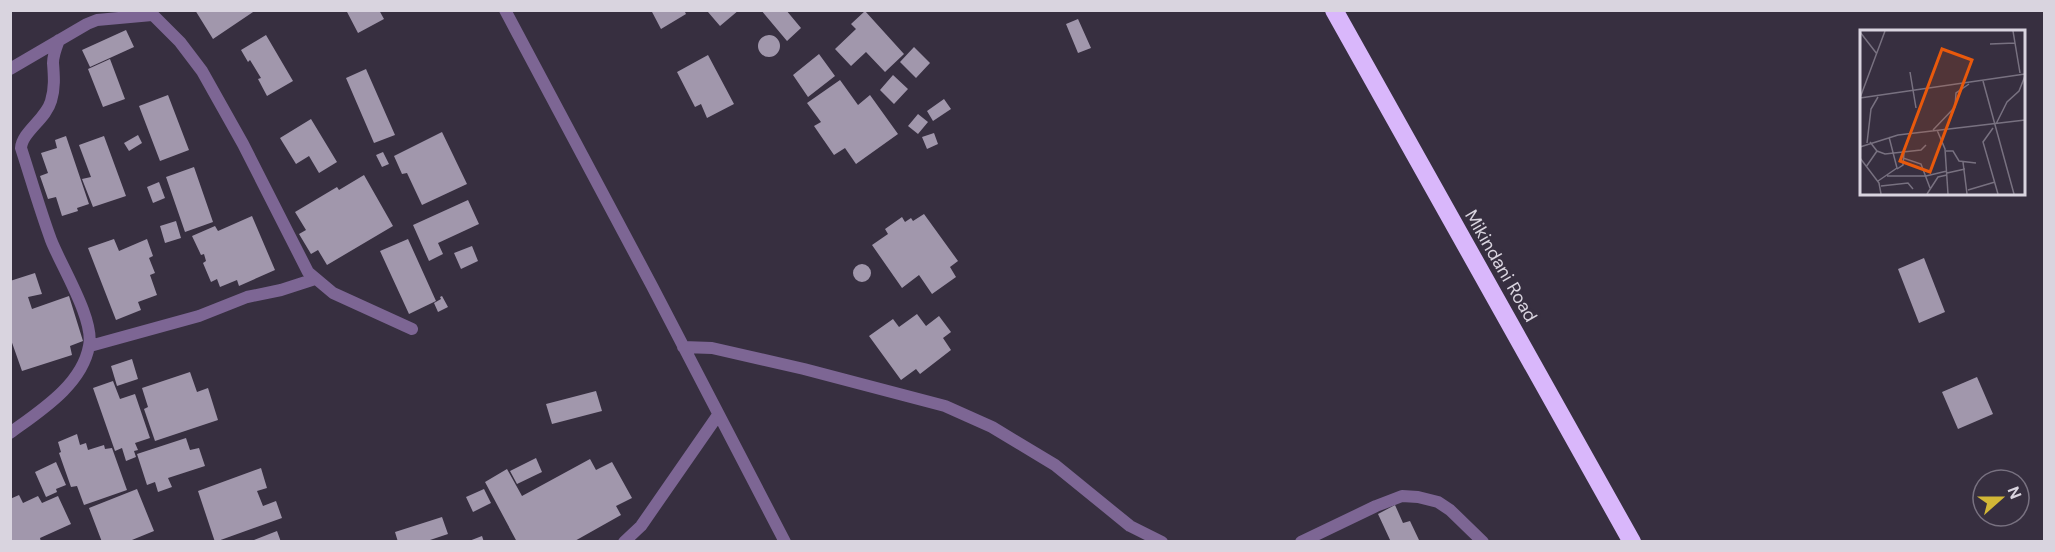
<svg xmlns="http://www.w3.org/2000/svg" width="2055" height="552" font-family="'DM Sans',sans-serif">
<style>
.building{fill:#a197ac}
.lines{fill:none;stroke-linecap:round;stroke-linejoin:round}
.street{stroke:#7d6694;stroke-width:12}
.highway{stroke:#d9b7fb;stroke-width:18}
.labels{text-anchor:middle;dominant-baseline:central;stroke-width:6;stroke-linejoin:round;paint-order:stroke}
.street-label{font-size:18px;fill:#d9d4df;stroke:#372f40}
.inset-road{fill:none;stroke:#787180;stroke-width:1.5}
.view{fill:#e8590c;fill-opacity:0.15;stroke:#e8590c;stroke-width:3}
.inset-edge{fill:none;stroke:#d9d4df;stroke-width:3}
</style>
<rect width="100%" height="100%" fill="#372f40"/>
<path class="building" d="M 195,10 L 256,10 L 213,39 Z
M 346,10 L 379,10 L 384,19 L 358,33 Z
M 651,10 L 684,10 L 686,14 L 661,29 Z
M 709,10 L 739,10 L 720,26 L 708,12 Z
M 761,10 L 786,10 L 801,28 L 787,41 Z
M 865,11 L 904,54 L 885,72 L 866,52 L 851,66 L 835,49 L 856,29 L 851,24 Z
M 1078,19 L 1091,48 L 1078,53 L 1066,24 Z
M 126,30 L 134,47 L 90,67 L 82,50 Z
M758 46a11 11 0 1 1 22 0a11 11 0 1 1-22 0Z
M 266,35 L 293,81 L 267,96 L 258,79 L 261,78 L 250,60 L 248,62 L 241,50 Z
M 914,47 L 930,63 L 916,78 L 900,62 Z
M 819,54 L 835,76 L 808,97 L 793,75 Z
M 708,55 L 734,104 L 707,118 L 701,104 L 695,107 L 677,72 Z
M 110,59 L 125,99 L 103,107 L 88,69 Z
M 366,69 L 395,135 L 374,143 L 346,78 Z
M 893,75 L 908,89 L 894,104 L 880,90 Z
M 840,80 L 858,105 L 870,95 L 898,134 L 856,164 L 845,148 L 834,155 L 814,126 L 821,122 L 807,103 Z
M 168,95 L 189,150 L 160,161 L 139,106 Z
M 944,99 L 951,109 L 933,121 L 927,111 Z
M 918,114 L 928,122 L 918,134 L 908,126 Z
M 311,119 L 337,162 L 319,173 L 309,156 L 296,164 L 280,138 Z
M 442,132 L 467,184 L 422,205 L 407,173 L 402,174 L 394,156 Z
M 934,133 L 938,144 L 927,149 L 922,137 Z
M 138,135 L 142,143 L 129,151 L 124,143 Z
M 66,136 L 89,204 L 77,208 L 78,211 L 62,216 L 56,197 L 48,199 L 40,176 L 48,173 L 41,153 L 57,148 L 55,140 Z
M 104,136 L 126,196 L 93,207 L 82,179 L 91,177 L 79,145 Z
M 383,152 L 389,164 L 382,167 L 376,155 Z
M 194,167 L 213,222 L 185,232 L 166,177 Z
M 364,175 L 393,226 L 327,265 L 318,250 L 311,254 L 299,234 L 306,230 L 295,212 L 337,187 L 339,190 Z
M 159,182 L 165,198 L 153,203 L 147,187 Z
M 468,200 L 479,224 L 438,243 L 443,254 L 429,261 L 413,225 Z
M 924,214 L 958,261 L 950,267 L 956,277 L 932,294 L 919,275 L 902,288 L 872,245 L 888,234 L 885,229 L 902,217 L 905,222 L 911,218 L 913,221 Z
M 252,216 L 275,270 L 239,286 L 237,280 L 220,287 L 217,279 L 211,282 L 203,263 L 206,261 L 204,254 L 201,255 L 192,236 L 215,226 L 218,231 Z
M 176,221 L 181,238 L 165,243 L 160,226 Z
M 114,239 L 119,251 L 147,239 L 153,256 L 149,258 L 155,273 L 150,275 L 157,295 L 138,302 L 141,310 L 116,320 L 88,248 Z
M 408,239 L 436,301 L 409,314 L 380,251 Z
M 472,246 L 478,261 L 461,269 L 454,253 Z
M 1924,258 L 1945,312 L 1919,323 L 1898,269 Z
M853 273a9 9 0 1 1 18 0a9 9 0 1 1-18 0Z
M 35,273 L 42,294 L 28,297 L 32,309 L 69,296 L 83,341 L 70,346 L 72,355 L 22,371 L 10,337 L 10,281 Z
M 442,296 L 448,307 L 438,312 L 434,303 L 441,299 L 440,297 Z
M 917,314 L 926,326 L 939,316 L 951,332 L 943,338 L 951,350 L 920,374 L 916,369 L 901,380 L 869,336 L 893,319 L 899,327 Z
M 132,359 L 138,379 L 117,386 L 111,366 Z
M 190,372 L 197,392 L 208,388 L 218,420 L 155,441 L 144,409 L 148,407 L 142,388 Z
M 1977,377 L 1993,414 L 1958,429 L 1942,392 Z
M 113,381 L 120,399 L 135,394 L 150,438 L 135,443 L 138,450 L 134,451 L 136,457 L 126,461 L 122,448 L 115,451 L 93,388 Z
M 596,391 L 602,411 L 552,424 L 546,404 Z
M 77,434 L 80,445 L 86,443 L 88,450 L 104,445 L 105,449 L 112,448 L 127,490 L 84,505 L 77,486 L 71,487 L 59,453 L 61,452 L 58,442 Z
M 186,438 L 190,450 L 199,448 L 205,466 L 168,478 L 172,487 L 158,492 L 155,482 L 147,485 L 137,454 Z
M 536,458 L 542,472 L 517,484 L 510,471 Z
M 590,459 L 596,470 L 612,462 L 632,498 L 616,506 L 621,515 L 573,542 L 517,542 L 485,482 L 507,469 L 522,496 Z
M 56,462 L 66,485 L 56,489 L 57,492 L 46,497 L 35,472 Z
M 261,468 L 267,488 L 257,491 L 263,506 L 276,501 L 282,518 L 215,542 L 198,491 Z
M 137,489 L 154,531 L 127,542 L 102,542 L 89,508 Z
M 484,489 L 491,503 L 473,512 L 466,497 Z
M 19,495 L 23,503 L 38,496 L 42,503 L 58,496 L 71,524 L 40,538 L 41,542 L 13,542 L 10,536 L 10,499 Z
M 1395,505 L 1403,523 L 1410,521 L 1419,540 L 1391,542 L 1378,514 Z
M 442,517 L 448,534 L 424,542 L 398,542 L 395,532 Z
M 277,531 L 281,542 L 254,542 L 254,540 Z
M 482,536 L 484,542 L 469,542 L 469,541 Z"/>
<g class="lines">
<path class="street" d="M 148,10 L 180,42 L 202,71 L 243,144 L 308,272 L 333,293 L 412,329
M 505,10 L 652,286 L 785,542
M 10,69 L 87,24 L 97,20 L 152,15
M 90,346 L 199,316 L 247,297 L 281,290 L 315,279
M 683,347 L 712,348 L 804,369 L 945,406 L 992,427 L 1055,465 L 1130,526 L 1162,542
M 10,433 C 40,411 82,385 89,346 C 95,320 61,266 51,240 C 40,210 31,179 21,148 C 22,132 46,119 51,101 C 55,88 54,76 53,63 C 53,55 56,48 59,40
M 624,542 L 641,526 L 718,415
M 1301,542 L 1376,506 L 1402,496 L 1418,497 L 1438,502 L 1450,510 L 1483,542"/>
<path class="highway" d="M 1334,10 L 1632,542"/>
</g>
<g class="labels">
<g class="street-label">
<text transform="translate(1501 266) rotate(60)">Mikindani Road</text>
</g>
</g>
<g transform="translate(1860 30)">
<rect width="165" height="165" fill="#372f40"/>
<path class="inset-road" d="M 153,1 L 160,43M 0,2 L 17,24M 130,14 L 155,13M 50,42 L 56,78M 123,51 L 154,164M 0,68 L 25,1M 0,68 L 165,44M 136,94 L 147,72 L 159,61 L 165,46M 133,98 L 123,112 L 138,164M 73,100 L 95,77 L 96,63 L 109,54M 77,100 L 85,119 L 88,164M 10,112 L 17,121 L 25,124 L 61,120 L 66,115M 7,113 L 11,79 L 18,67M 0,117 L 38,105 L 165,90M 86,121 L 93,121 L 99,131 L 116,133M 0,128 L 19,153 L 21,164M 43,128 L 61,134 L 70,158M 103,132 L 107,164M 6,137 L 17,121M 37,139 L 43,135 L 44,123M 87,143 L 105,139M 27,146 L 66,146 L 87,141M 18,151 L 37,138 L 29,107M 21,156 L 48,153 L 53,159M 108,160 L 135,152M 67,164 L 78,147 L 87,145"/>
<path class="view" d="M 82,19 L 112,30 L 70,142 L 40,131 Z"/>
<rect width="165" height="165" class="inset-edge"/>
</g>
<rect width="2055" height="552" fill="none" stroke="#d9d4df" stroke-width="24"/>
<g transform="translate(2001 498) rotate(69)"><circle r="28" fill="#372f40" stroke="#787180" stroke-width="1.5"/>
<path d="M0-4.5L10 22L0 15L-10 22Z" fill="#d2b736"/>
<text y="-9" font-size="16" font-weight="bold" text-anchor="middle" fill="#d9d4df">N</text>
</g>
</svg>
